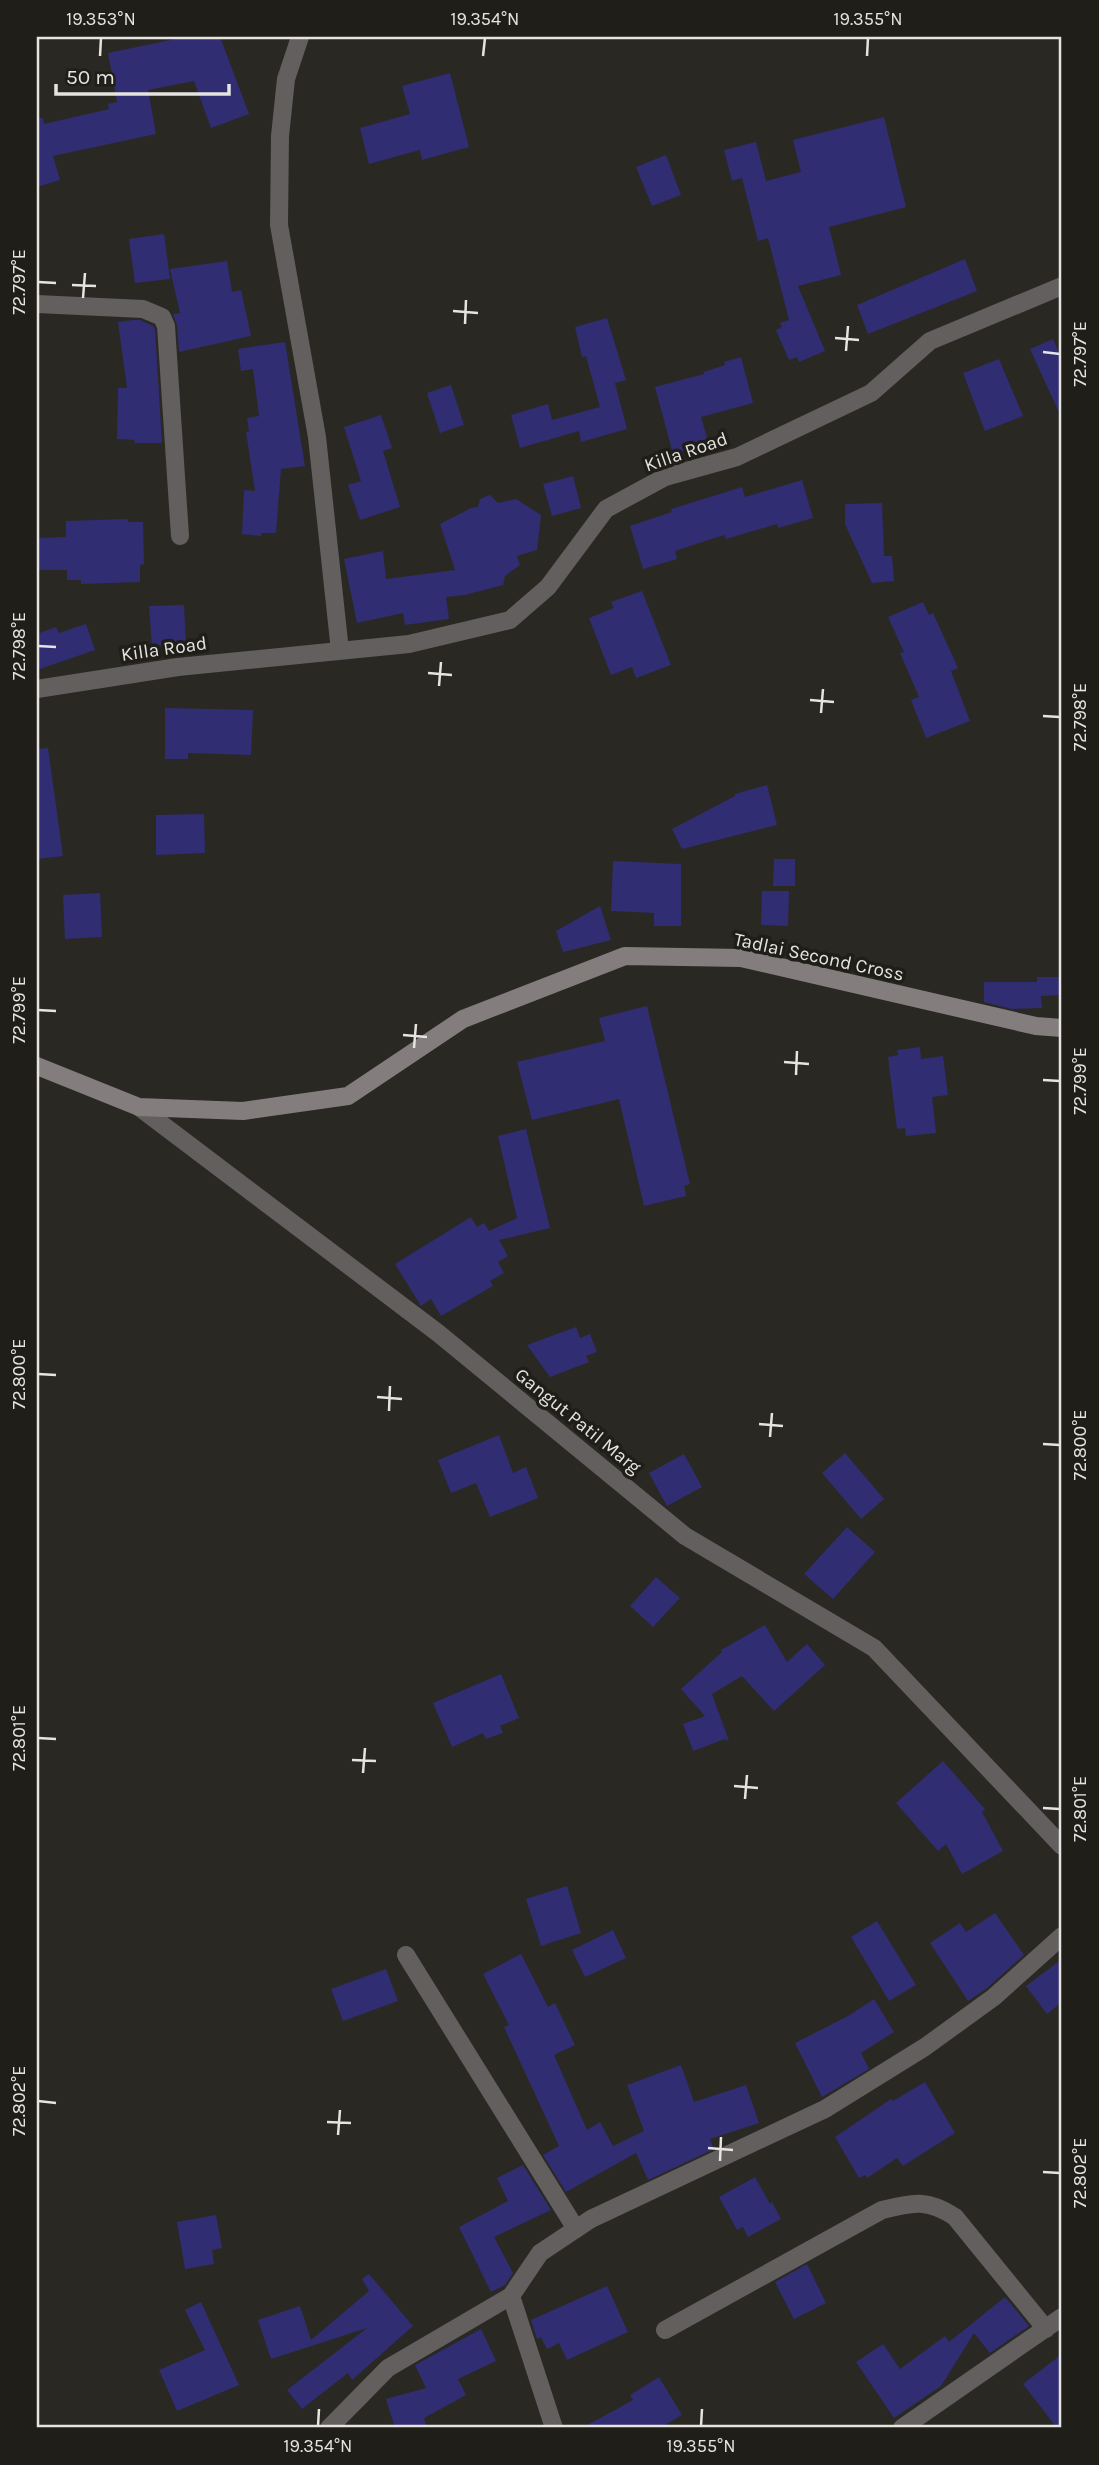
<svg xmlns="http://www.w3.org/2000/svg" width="1099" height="2465" font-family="Karla,sans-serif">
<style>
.building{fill:#302d72}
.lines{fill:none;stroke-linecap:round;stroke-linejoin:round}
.minor{stroke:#625f5e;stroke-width:18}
.tertiary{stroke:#625f5e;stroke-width:18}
.secondary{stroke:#837e7d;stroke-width:18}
.ticks{fill:none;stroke:#e5e4e1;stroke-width:2.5}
.labels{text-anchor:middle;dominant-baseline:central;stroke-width:7;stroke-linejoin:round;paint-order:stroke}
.street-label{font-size:19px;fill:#e5e4e1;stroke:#201e19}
.neatline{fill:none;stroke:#e5e4e1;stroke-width:2.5}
.ticks-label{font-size:18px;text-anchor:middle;fill:#e5e4e1}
</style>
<rect width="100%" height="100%" fill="#2a2823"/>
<path class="building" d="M 185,37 L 220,37 L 249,114 L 211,128 L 194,81 L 148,90 L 156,134 L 53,156 L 60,180 L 37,187 L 37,118 L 43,118 L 44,124 L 109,109 L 108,104 L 117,102 L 108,53 Z
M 450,73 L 469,147 L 422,160 L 420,150 L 369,164 L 360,128 L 410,114 L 402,86 Z
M 884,117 L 906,207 L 829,227 L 841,275 L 798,286 L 825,351 L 799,362 L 797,357 L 789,360 L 776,330 L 782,327 L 780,323 L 789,320 L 768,238 L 758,241 L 742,178 L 732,181 L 724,150 L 756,142 L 766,181 L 801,172 L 793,140 Z
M 666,155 L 681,195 L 652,206 L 636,167 Z
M 164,234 L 170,279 L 135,283 L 129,239 Z
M 965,259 L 977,291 L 868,334 L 857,305 Z
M 227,261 L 232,292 L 241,290 L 251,336 L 179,352 L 177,325 L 173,314 L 180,313 L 170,269 Z
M 607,318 L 626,380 L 615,383 L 627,429 L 581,442 L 579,431 L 520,448 L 511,415 L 548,404 L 552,420 L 600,407 L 586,356 L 582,357 L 575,327 Z
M 132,320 L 140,320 L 153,326 L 155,329 L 162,443 L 134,443 L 135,440 L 117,439 L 118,388 L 127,388 L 118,322 Z
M 1053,339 L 1062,360 L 1062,419 L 1030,349 Z
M 285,342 L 305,466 L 281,469 L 276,533 L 262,533 L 261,536 L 242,534 L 244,490 L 255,491 L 246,432 L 249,431 L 247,418 L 259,416 L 253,369 L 241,371 L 238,349 Z
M 741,357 L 753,403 L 701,417 L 709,444 L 673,454 L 655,387 L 704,374 L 704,372 L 725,365 L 724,362 Z
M 999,359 L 1023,416 L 985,431 L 963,373 Z
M 451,385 L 464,425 L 440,433 L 427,393 Z
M 381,415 L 392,448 L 383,451 L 400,507 L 360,520 L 348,485 L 361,481 L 344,427 Z
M 573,476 L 581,508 L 552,516 L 543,484 Z
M 802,480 L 813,518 L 778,528 L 777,524 L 726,539 L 724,535 L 675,551 L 677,559 L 643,569 L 630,526 L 672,512 L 671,509 L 742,487 L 745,497 Z
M 490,495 L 498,503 L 516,499 L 541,515 L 537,550 L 517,556 L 520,565 L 505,576 L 503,585 L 465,595 L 446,597 L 449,619 L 405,625 L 403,613 L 357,623 L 344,559 L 383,551 L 386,579 L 455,570 L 440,524 L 471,508 L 478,507 L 480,499 Z
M 882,503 L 884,556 L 892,556 L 894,581 L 872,583 L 845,524 L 845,504 Z
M 128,519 L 128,522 L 143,522 L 144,564 L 140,565 L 140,582 L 81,584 L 81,580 L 67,580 L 67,570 L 37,570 L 37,538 L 66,537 L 66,521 Z
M 642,591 L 671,665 L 636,678 L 632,667 L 611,675 L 589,618 L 614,608 L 611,602 Z
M 923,602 L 929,615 L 933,613 L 958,668 L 951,671 L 970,721 L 926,738 L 911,700 L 919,697 L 900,653 L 904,652 L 888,617 Z
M 184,605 L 186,643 L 152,646 L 149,606 Z
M 86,624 L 95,650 L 37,670 L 37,634 L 56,627 L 59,633 Z
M 165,708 L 253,710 L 251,755 L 188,753 L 188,759 L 165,759 Z
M 48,748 L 63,856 L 37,859 L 37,749 Z
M 767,785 L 777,825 L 682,849 L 672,829 L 735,796 L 735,794 Z
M 204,814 L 205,853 L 156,855 L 156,815 Z
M 774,859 L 795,859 L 795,886 L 773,886 Z
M 613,861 L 681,864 L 681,926 L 654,926 L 654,913 L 611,911 Z
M 762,891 L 789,891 L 788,926 L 761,925 Z
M 100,893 L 102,937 L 65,939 L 63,895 Z
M 600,906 L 611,940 L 563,952 L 556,931 Z
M 1037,977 L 1062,977 L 1062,995 L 1041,996 L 1042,1008 L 1012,1009 L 984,1002 L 984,982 L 1037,982 Z
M 647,1006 L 690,1184 L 684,1186 L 686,1196 L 644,1206 L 619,1099 L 532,1120 L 517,1062 L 605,1041 L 599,1018 Z
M 920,1047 L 921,1059 L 943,1056 L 948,1095 L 932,1097 L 936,1133 L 906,1136 L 905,1128 L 897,1129 L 888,1057 L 898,1055 L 897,1050 Z
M 526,1129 L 550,1228 L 499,1240 L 508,1256 L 498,1262 L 504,1273 L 490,1281 L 493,1286 L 441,1316 L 431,1299 L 421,1306 L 395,1264 L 471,1217 L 477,1227 L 484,1223 L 489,1231 L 517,1218 L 498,1136 Z
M 576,1327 L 580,1338 L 590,1334 L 597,1352 L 586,1356 L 589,1362 L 550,1377 L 527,1345 Z
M 499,1435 L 513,1473 L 526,1467 L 538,1498 L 490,1517 L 476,1483 L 451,1493 L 438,1460 Z
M 845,1453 L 884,1499 L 861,1519 L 822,1473 Z
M 684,1454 L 702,1487 L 667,1506 L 649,1473 Z
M 847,1527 L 875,1552 L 833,1599 L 804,1574 Z
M 656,1577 L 680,1598 L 653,1627 L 630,1606 Z
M 765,1625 L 787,1662 L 807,1644 L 825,1665 L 774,1711 L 742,1676 L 712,1694 L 729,1741 L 725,1739 L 693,1751 L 683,1724 L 705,1716 L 681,1689 L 722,1652 L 721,1650 Z
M 501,1674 L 519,1718 L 500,1726 L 503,1733 L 486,1739 L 483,1733 L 452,1747 L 433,1703 Z
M 943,1761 L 985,1809 L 982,1812 L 1003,1851 L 962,1874 L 946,1844 L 938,1851 L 896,1803 Z
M 567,1886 L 581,1933 L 541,1946 L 526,1899 Z
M 995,1913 L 1024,1955 L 987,1988 L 968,2001 L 930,1943 L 960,1923 L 966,1932 Z
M 877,1921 L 916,1985 L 889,2001 L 851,1937 Z
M 613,1930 L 626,1958 L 585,1977 L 572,1950 Z
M 521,1954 L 548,2007 L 555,2003 L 575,2045 L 554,2055 L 587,2130 L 600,2122 L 613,2146 L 644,2131 L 627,2085 L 681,2065 L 694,2102 L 746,2085 L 759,2123 L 710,2139 L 714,2149 L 648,2180 L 636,2153 L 566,2192 L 543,2155 L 559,2146 L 504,2027 L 509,2025 L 483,1974 Z
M 1062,1959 L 1062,2002 L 1047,2014 L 1026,1986 Z
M 386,1969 L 398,2001 L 343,2021 L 331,1989 Z
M 874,1999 L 894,2032 L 861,2053 L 869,2069 L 822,2097 L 795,2043 L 848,2016 Z
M 925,2082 L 955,2133 L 903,2166 L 897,2158 L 867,2178 L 865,2175 L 859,2178 L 835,2137 L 891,2099 L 893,2101 Z
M 523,2165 L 551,2210 L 494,2237 L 513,2273 L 505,2285 L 491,2292 L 459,2227 L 508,2201 L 497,2178 Z
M 755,2177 L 770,2204 L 772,2202 L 781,2219 L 748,2237 L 743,2227 L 737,2230 L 719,2197 Z
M 216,2215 L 222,2248 L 212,2250 L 214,2264 L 185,2269 L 177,2222 Z
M 807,2264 L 826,2303 L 794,2319 L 775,2282 Z
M 369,2274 L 413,2326 L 352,2380 L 348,2373 L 302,2409 L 287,2390 L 367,2328 L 271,2359 L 258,2320 L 300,2306 L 311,2340 L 369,2291 L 362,2279 Z
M 607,2286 L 628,2332 L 567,2360 L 559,2343 L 547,2349 L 541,2337 L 537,2339 L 531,2320 Z
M 1005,2297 L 1029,2326 L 990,2353 L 974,2333 L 941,2386 L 894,2418 L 856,2362 L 883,2344 L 900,2369 L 945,2336 L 949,2342 Z
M 201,2302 L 239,2385 L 177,2411 L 159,2370 L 205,2350 L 185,2310 Z
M 481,2329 L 496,2361 L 458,2379 L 466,2395 L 424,2418 L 427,2428 L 395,2428 L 386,2399 L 426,2388 L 415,2365 Z
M 1062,2354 L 1062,2428 L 1057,2428 L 1023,2384 Z
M 659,2377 L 682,2415 L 660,2428 L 582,2428 L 633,2400 L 630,2395 Z"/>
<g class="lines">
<path class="minor" d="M 37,304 L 143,309 L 162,317 L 166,326 L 180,536
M 406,1955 L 576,2229
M 511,2296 L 554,2428
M 665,2330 L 882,2210 C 913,2202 928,2199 955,2217 L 1046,2329
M 902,2428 L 1062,2317"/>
<path class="tertiary" d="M 300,37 L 286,79 L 280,136 L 279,225 L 317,437 L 340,651
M 37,689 L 178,667 L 409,644 L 510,620 L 548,587 L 606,509 L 665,477 L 737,457 L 871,393 L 930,341 L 1062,286
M 139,1107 L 438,1333 L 685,1536 L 874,1648 L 1062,1846
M 329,2428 L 388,2368 L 511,2296 L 540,2253 L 591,2219 L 825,2109 L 925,2047 L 994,1997 L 1062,1936"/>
<path class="secondary" d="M 37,1066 L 139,1107 L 243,1111 L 348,1096 L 463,1019 L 625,956 L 741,958 L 1036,1026 L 1062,1028"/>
</g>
<path class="ticks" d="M 100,56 L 101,38M 483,56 L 485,38M 867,56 L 868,38M 38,282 L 56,283M 72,285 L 96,286M 83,298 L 85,273M 453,311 L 478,313M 465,324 L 466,300M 835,338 L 859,340M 846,351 L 848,326M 1043,352 L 1060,354M 38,646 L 56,647M 428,673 L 452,675M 439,686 L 441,662M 810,700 L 834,702M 821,713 L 823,689M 1043,716 L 1060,717M 38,1010 L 56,1011M 403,1035 L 427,1037M 414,1048 L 416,1024M 784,1062 L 809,1064M 796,1075 L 797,1051M 1043,1080 L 1060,1081M 38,1374 L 56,1375M 377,1397 L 402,1399M 389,1411 L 390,1386M 759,1424 L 783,1426M 770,1437 L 772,1413M 1043,1444 L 1060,1445M 38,1738 L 56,1739M 352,1760 L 376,1761M 363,1773 L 365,1748M 734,1786 L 758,1788M 745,1799 L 747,1775M 1043,1808 L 1060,1809M 38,2101 L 56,2103M 327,2122 L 351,2123M 338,2135 L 340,2110M 708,2148 L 733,2150M 720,2161 L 721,2137M 1043,2172 L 1060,2173M 318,2426 L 319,2409M 701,2426 L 702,2409"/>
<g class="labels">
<g class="street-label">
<text transform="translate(686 452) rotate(-19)">Killa Road</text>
<text transform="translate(164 649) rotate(-8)">Killa Road</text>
<text transform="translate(819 957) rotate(12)">Tadlai Second Cross</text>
<text transform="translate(578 1421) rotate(39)">Gangut Patil Marg</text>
</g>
</g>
<rect width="1099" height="2465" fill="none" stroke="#201e19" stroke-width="77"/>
<path d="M56 84v10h173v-10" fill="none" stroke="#e5e4e1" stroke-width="3.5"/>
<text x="66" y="84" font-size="21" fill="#e5e4e1" stroke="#201e19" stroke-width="5" paint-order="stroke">50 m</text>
<rect x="38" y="38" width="1022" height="2388" class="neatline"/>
<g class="ticks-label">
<text x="101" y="25">19.353°N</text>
<text x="485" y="25">19.354°N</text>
<text x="868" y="25">19.355°N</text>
<text transform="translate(19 282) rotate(-90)" y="6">72.797°E</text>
<text transform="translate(1080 354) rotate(-90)" y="6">72.797°E</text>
<text transform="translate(19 646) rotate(-90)" y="6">72.798°E</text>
<text transform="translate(1080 717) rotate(-90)" y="6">72.798°E</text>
<text transform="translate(19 1010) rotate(-90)" y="6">72.799°E</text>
<text transform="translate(1080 1081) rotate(-90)" y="6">72.799°E</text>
<text transform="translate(19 1374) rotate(-90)" y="6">72.800°E</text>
<text transform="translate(1080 1445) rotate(-90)" y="6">72.800°E</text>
<text transform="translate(19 1738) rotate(-90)" y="6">72.801°E</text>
<text transform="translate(1080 1809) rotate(-90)" y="6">72.801°E</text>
<text transform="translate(19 2101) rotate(-90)" y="6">72.802°E</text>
<text transform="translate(1080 2173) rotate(-90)" y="6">72.802°E</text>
<text x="318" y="2452">19.354°N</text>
<text x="701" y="2452">19.355°N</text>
</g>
</svg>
